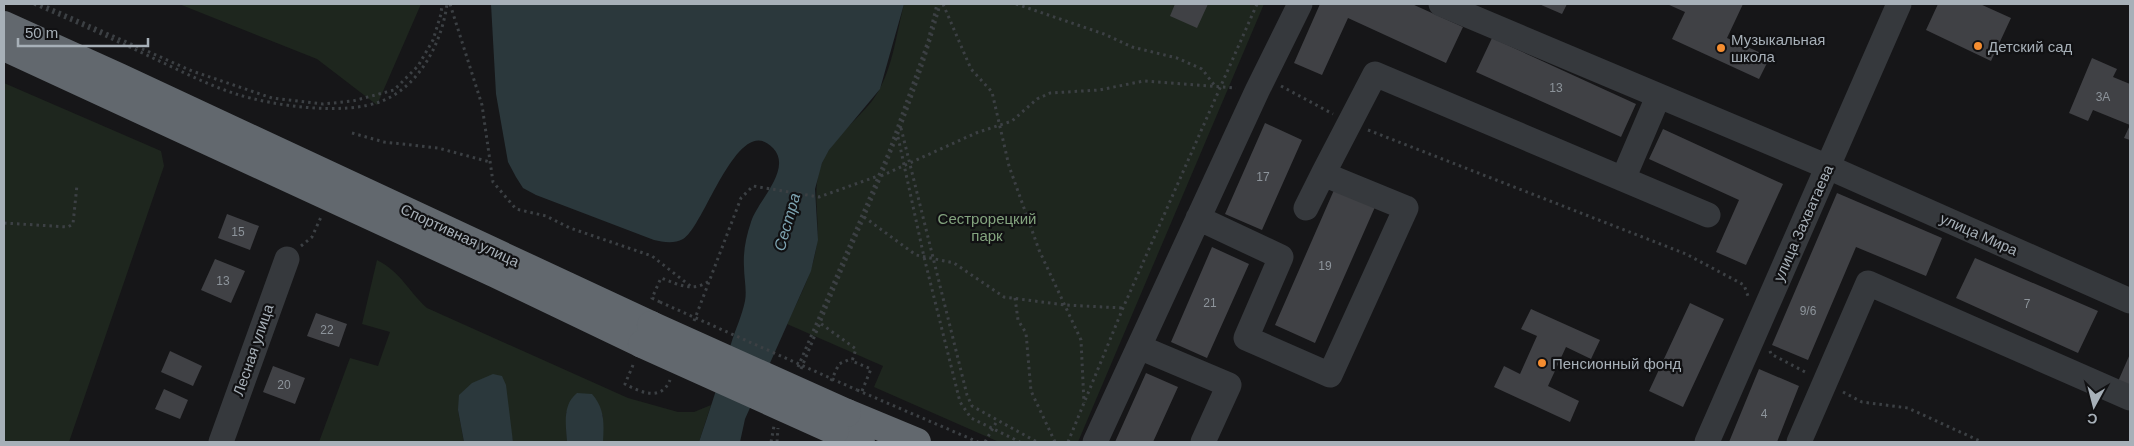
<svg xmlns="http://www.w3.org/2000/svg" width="2134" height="446" font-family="Helvetica,sans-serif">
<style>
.green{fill:#1e261e}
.water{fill:#2b383c}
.building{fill:#404145}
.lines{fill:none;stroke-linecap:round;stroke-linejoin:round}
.path{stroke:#3c4044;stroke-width:3;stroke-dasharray:2.5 4;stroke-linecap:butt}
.minor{stroke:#36393d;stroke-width:25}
.highway{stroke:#62686e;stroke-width:28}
.path-bridge{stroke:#3c4044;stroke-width:3;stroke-dasharray:2.5 4;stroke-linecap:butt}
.highway-bridge{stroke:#62686e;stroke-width:28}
.poi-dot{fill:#f58d30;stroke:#111113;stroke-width:2}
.labels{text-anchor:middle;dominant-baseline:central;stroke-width:4.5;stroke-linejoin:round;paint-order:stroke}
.number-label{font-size:12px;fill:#8d949b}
.poi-label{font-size:15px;fill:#a7b0b8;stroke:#111113;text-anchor:start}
.park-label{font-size:15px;fill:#83a37e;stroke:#111113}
.street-label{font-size:15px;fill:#a7b0b8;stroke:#111113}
.water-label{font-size:16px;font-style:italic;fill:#7ea5b3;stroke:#111113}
</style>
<rect width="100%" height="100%" fill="#161618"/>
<path class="green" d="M 179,4 L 421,4 L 377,105 L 317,59 Z
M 904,4 L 1264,4 L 1078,442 L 999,442 L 874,387 L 883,366 L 787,324 C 799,297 814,272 817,242 C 820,215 811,190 822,163 C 832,139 856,121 872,101 C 892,75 896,35 904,4 Z
M 4,83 L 161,151 L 164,166 L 69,442 L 4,442 Z
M 377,260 C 402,273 407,290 427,308 L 628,398 L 678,412 L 694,412 L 711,405 L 699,442 L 603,442 L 603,415 L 566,412 L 567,442 L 513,442 L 510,427 L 458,410 L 464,442 L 319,442 L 350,358 L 378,366 L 390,332 L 362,324 Z"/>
<path class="water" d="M 491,4 L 904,4 L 880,89 L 829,150 L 822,163 L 815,189 L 818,240 L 811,271 L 745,419 L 740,442 L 699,442 C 710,410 720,377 731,344 C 735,330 742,316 745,301 C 747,290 744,278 744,267 C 743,251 746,237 751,222 C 758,200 793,169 773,148 C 738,110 704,228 683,239 C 674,244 663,242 654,240 L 536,195 L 523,188 L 516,177 L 508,162 L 496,94 Z
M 493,374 L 502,376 L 506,385 L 513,442 L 464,442 L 458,410 L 459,395 L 472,383 Z
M 577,393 L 592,394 C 605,409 604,423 603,442 L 567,442 C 566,425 562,405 577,393 Z"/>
<path class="building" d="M 1175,4 L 1208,4 L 1197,28 L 1170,16 Z
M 1320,4 L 1412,4 L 1463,27 L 1446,63 L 1348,18 L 1322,75 L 1294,63 Z
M 1539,4 L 1567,4 L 1562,14 Z
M 1667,4 L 1743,4 L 1727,38 L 1770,57 L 1759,79 L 1672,39 L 1685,12 Z
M 1938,4 L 1980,4 L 2011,18 L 1991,61 L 1926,30 Z
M 1492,38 L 1636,104 L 1621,137 L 1476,72 Z
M 2092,58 L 2117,69 L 2113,77 L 2130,84 L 2130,140 L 2124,138 L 2130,125 L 2093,110 L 2088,121 L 2069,113 Z
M 1265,123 L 1302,140 L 1262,230 L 1225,214 Z
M 1663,129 L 1783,184 L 1746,265 L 1716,252 L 1739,200 L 1649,159 Z
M 1334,190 L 1375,207 L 1315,343 L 1275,325 Z
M 1837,193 L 1942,238 L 1926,276 L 1856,247 L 1808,360 L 1772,345 Z
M 227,214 L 259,226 L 250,250 L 218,238 Z
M 1212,247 L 1249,264 L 1207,358 L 1171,342 Z
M 1975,258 L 2098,311 L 2078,353 L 1956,298 Z
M 215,259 L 245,271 L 231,303 L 201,290 Z
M 1690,303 L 1724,319 L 1683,407 L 1649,391 Z
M 1531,309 L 1600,340 L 1591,359 L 1566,347 L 1548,386 L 1579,401 L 1570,422 L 1494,387 L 1504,366 L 1520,374 L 1537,336 L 1521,329 Z
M 316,313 L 347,324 L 339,347 L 307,336 Z
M 170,351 L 202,366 L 193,386 L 161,372 Z
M 2130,354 L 2130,392 L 2116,386 Z
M 273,366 L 305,378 L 295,404 L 263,392 Z
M 1759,369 L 1799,386 L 1777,442 L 1729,442 Z
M 1146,373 L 1178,387 L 1153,442 L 1115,442 Z
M 164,389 L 188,400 L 180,419 L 155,409 Z"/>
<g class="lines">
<path class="path" d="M 34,4 C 75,22 115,40 155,59 C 181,71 208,85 236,94 C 274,106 344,116 382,101 C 420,86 442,42 447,4
M 41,4 L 192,71 L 272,98 L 323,104 L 353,101 L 394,90 L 418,66 L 433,40 L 441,14 L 442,4
M 450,4 L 482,105 L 493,182 L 516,209 L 546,216 L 570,228 L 652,256 L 693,288
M 943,4 L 971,69 L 992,92 L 1009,166 L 1039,250 L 1081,340 L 1084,403
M 1016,4 L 1104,34 L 1132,47 L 1177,58 L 1202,69 L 1215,86
M 1281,86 L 1333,114
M 901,128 L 967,395 L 972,406 L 1037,442
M 1368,130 L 1686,254 L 1744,285 L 1748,296
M 352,133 L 384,142 L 438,148 L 490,162
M 898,137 L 924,257 L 960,402 L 971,418 L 1020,442
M 881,176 L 976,133 L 1012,121 L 1037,99 L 1050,93 L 1099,90 L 1144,81 L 1236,88
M 864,217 L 916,255 L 954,263 L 1004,297 L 1065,305 L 1123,308
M 4,223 L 68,227 L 73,224 L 77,185
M 301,246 L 312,237 L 321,217
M 1015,298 L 1018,320 L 1026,333 L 1031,391 L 1055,442
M 660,302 L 652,298 L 661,278 C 678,284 692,293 709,281
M 694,321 L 741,198 L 753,186 L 819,197 L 878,176
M 1770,351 L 1771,354 L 1807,373
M 633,365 L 625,384 C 640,392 661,402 670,380
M 798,367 L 889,151 L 928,41 L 937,4
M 801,369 L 820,323
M 831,381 L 839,364 L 848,360 L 852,361
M 857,390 L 978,442
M 862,391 L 871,369 L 852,361 L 856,349 L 820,323 C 862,218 912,115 940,4
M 1843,392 L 1862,402 L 1908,408 L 1982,442
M 771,442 L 774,426
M 777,442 L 778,428
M 985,442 L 997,421
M 1068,442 L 1123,308 L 1257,4"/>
<path class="minor" d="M 1441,4 L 1828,167 L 2130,301
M 1323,174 L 1375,74 L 1708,215
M 1623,179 L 1658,97
M 1198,218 L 1281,257 L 1246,338 L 1330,375 L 1406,208 L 1323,174 L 1306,208
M 1139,347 L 1229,385 L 1203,442
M 221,442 L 287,259
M 1095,442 L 1257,91 L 1300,4
M 1707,442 L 1899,4
M 1799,442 L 1868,283 L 2130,398"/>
<path class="highway" d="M 4,25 L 119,77 L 651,325
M 4,47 L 496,274 L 642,344
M 847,413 L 917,442
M 835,431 L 861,442"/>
<path class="path-bridge" d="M 660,302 L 857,390"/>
<path class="highway-bridge" d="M 651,325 L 847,413
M 642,344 L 835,431"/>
</g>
<g class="poi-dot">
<circle cx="1978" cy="46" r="5"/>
<circle cx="1721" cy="48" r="5"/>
<circle cx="1542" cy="363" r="5"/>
</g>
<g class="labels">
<g class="number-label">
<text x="1556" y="88">13</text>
<text x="2103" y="97">3А</text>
<text x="1263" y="177">17</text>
<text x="238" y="232">15</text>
<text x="1325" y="266">19</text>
<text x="223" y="281">13</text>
<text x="1210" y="303">21</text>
<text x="2027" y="304">7</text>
<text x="1808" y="311">9/6</text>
<text x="327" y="330">22</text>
<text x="284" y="385">20</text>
<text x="1764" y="414">4</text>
</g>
<g class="poi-label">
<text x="1731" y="39">Музыкальная<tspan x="1731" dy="17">школа</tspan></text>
<text x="1988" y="46">Детский сад</text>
<text x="1552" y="363">Пенсионный фонд</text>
</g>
<g class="park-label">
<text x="987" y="218">Сестрорецкий<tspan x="987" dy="17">парк</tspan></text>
</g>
<g class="street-label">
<text transform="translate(1803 223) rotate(-66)">улица Захватаева</text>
<text transform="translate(1979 234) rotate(24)">улица Мира</text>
<text transform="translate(460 235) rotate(25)">Спортивная улица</text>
<text transform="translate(253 350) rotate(-71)">Лесная улица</text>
</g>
<g class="water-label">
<text transform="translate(787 222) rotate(-74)">Сестра</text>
</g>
</g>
<rect width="2134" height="446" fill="none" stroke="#a7b0b8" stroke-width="10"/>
<g transform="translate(2094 406) rotate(187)" stroke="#111113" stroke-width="4" paint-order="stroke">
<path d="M0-4L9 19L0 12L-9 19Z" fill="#a7b0b8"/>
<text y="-8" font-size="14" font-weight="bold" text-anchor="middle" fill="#a7b0b8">С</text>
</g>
<path d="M18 38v8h130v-8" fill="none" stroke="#a7b0b8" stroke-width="2.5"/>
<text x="25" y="38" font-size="15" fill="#a7b0b8" stroke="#111113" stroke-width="4" paint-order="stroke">50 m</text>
</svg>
